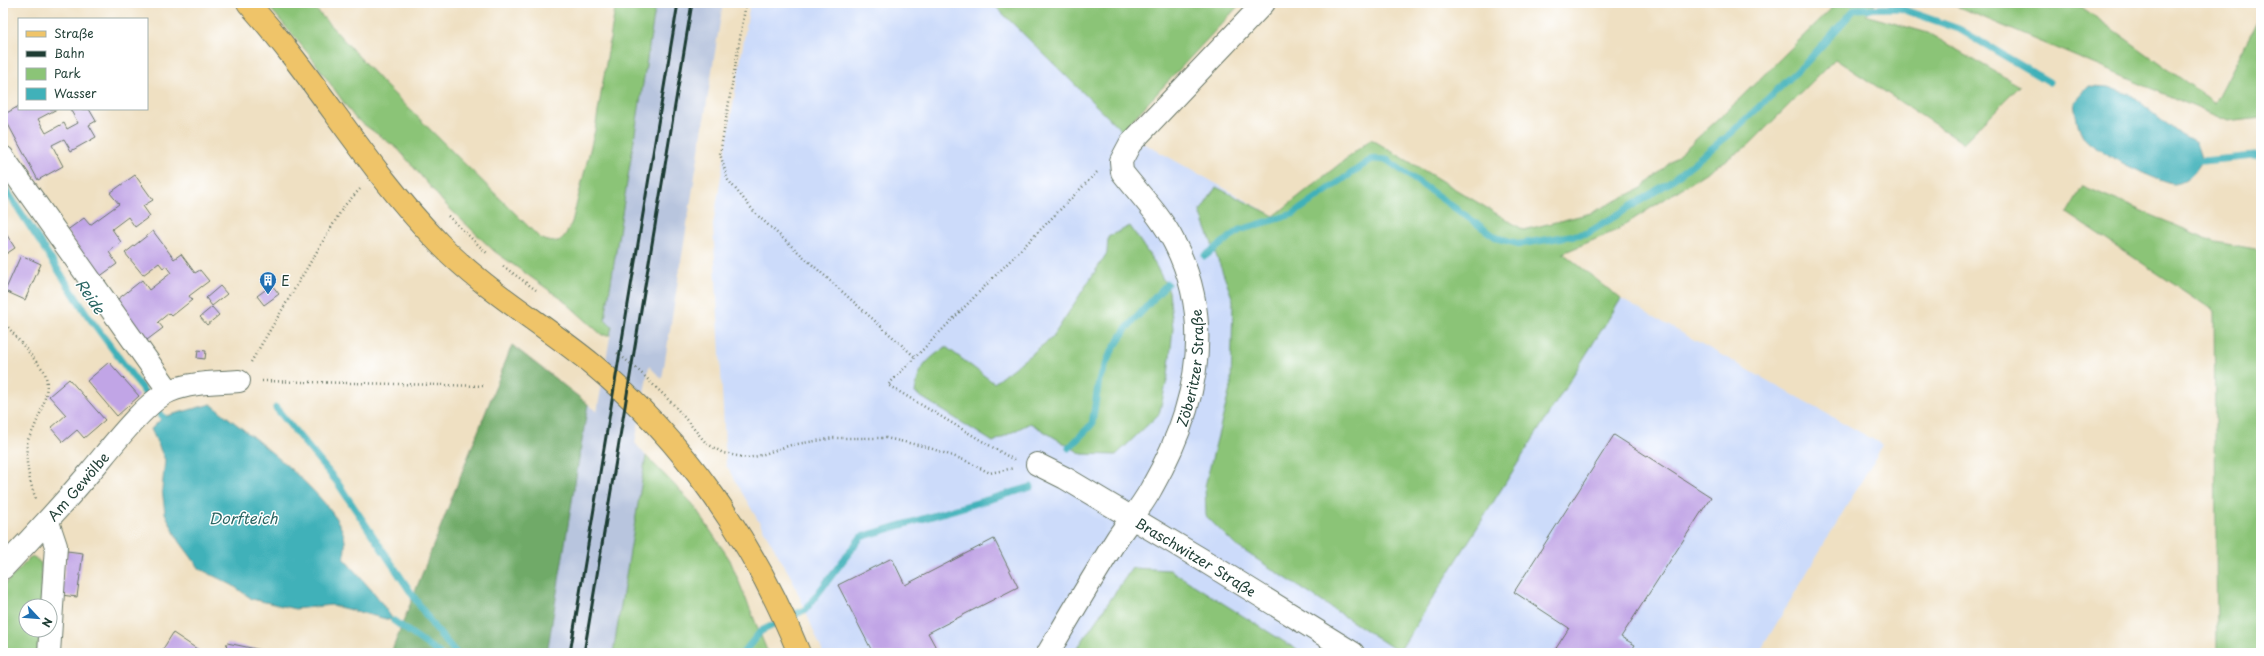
<svg xmlns="http://www.w3.org/2000/svg" width="2264" height="656" font-family="'Playpen Sans',sans-serif">
<style>
.built{fill:#ccdbfa}
.industrial{fill:#b8c5de}
.green{fill:#8bc477;stroke:#558056}
.forest{fill:#70aa68;stroke:#48744e}
.water{fill:#40b1b9;stroke:#307776}
.lines{fill:none;stroke-linecap:round;stroke-linejoin:round}
.stream{stroke:#40b1b9;stroke-width:7}
.building{fill:#c1a5e6}
.minor-casing{stroke:#687666;stroke-width:24}
.major-casing{stroke:#687666;stroke-width:24}
.path{stroke:#687666;stroke-width:2.5;stroke-dasharray:1 3;stroke-linecap:butt}
.minor{stroke:#fff;stroke-width:22}
.major{stroke:#efc469;stroke-width:22}
.rail{stroke:#1f3d34;stroke-width:3}
.labels{text-anchor:middle;dominant-baseline:central;stroke-width:3;stroke-linejoin:round;paint-order:stroke}
.poi-label{font-size:14px;fill:#1f3d34;stroke:#fff;text-anchor:start}
.street-label{font-size:14px;fill:#1f3d34;stroke:#fff}
.water-label{font-size:15px;font-style:italic;fill:#2b6663;stroke:#fff}
</style>
<rect width="100%" height="100%" fill="#fff"/>
<filter id="ink" filterUnits="userSpaceOnUse"><feTurbulence type="fractalNoise" baseFrequency=".025" numOctaves="2"/><feDisplacementMap in="SourceGraphic" scale="8" xChannelSelector="R" yChannelSelector="G"/><feConvolveMatrix kernelMatrix="1 2 1 2 8 2 1 2 1" color-interpolation-filters="sRGB"/></filter>
<filter id="wash" filterUnits="userSpaceOnUse"><feTurbulence type="fractalNoise" baseFrequency=".012" numOctaves="4" result="noise"/><feDisplacementMap in="SourceGraphic" scale="16" xChannelSelector="R" yChannelSelector="G"/><feGaussianBlur stdDeviation="0.9" result="paint"/><feColorMatrix in="noise" values="0 0 0 0 0 0 0 0 0 0 0 0 0 0 0 0 0 1.4 0 .05"/><feComposite in="paint" operator="in"/></filter>
<g filter="url(#wash)">
<rect width="100%" height="100%" fill="#efe0c2"/>
<path class="built" d="M 750,3 L 992,3 L 1122,131 L 1274,216 L 1371,139 L 1563,254 L 1621,299 L 1883,445 L 1759,653 L 823,653 L 792,579 L 726,465 L 713,225 Z"/>
<path class="industrial" d="M 656,3 L 723,3 L 662,379 L 649,366 L 635,443 L 646,456 L 613,653 L 547,653 L 588,404 L 597,412 L 612,326 L 605,319 Z"/>
<path class="green" d="M 266,3 L 310,3 L 382,82 L 540,238 C 560,247 564,239 572,222 L 595,130 L 616,3 L 656,3 L 605,319 L 612,326 L 610,335 L 602,335 L 563,300 L 494,251 L 445,204 L 398,149 L 355,118 L 311,57 Z
M 992,3 L 1241,3 L 1122,131 Z
M 1837,3 L 1875,3 L 1865,15 L 1928,33 L 2020,86 L 1963,143 L 1835,59 L 1749,145 L 1615,231 L 1563,253 L 1621,299 L 1399,652 L 1235,545 L 1206,516 L 1205,486 L 1231,385 L 1233,300 L 1200,212 L 1216,187 L 1274,216 L 1371,139 L 1524,230 L 1591,213 L 1642,188 L 1725,113 Z
M 1949,3 L 2076,3 L 2215,103 L 2261,14 L 2261,117 L 2228,121 Z
M 2083,186 L 2215,242 L 2261,250 L 2261,653 L 2217,653 L 2214,311 L 2067,213 Z
M 1130,226 L 1154,262 L 1169,291 L 1173,328 L 1168,376 L 1159,414 L 1116,455 L 1082,454 L 1030,423 L 993,442 L 915,393 C 918,368 926,360 946,347 L 994,383 L 1052,338 L 1107,253 L 1108,237 Z
M 646,456 L 692,503 L 730,560 L 768,653 L 613,653 Z
M 32,556 L 41,563 L 42,606 L 26,606 L 26,630 L 40,630 L 38,653 L 3,653 L 3,586 Z
M 1132,568 L 1170,570 L 1302,653 L 1074,653 Z"/>
<path class="forest" d="M 512,345 L 588,404 L 547,653 L 391,653 Z"/>
<path class="water" d="M 2089,86 L 2109,87 L 2131,95 L 2181,135 L 2196,143 L 2202,161 C 2196,171 2189,182 2175,184 C 2163,185 2093,150 2085,139 C 2077,128 2076,115 2074,102 Z
M 211,404 C 244,431 341,500 345,541 C 346,546 344,553 344,559 L 376,595 L 394,621 L 331,605 L 295,609 L 252,599 L 232,585 L 200,569 L 177,538 L 165,513 L 162,489 L 165,460 L 151,429 L 163,417 Z"/>
<g class="lines">
<path class="stream" d="M 2202,161 L 2255,156
M 3,185 L 88,316 L 163,417
M 1205,256 L 1240,230 L 1293,214 L 1372,159 L 1387,160 L 1497,238 L 1520,244 L 1588,233 L 1667,184 L 1730,134 L 1805,64 L 1855,9 L 1899,8 L 1959,29 L 2049,82
M 276,408 L 337,482 L 434,627 L 456,653
M 1069,448 L 1092,424 L 1099,380 L 1110,354 L 1126,329 L 1167,284
M 394,621 L 439,653
M 743,653 L 761,631 L 806,609 L 861,537 L 1031,487"/>
</g>
<g id="blocks">
<path class="building" d="M 19,106 L 19,109 L 57,109 L 38,119 L 46,133 L 64,123 L 67,129 L 78,123 L 70,109 L 89,109 L 96,121 L 89,125 L 96,137 L 71,151 L 64,139 L 52,145 L 63,166 L 38,180 L 3,115 Z
M 135,175 L 153,200 L 143,206 L 150,216 L 135,227 L 128,217 L 112,229 L 121,242 L 109,252 L 117,264 L 99,277 L 66,231 L 84,218 L 90,225 L 119,204 L 110,193 Z
M 3,229 L 15,248 L 3,256 Z
M 153,231 L 174,259 L 181,254 L 195,273 L 200,270 L 209,281 L 189,296 L 192,300 L 172,316 L 169,313 L 158,322 L 163,328 L 143,343 L 113,303 L 142,280 L 149,290 L 171,273 L 166,266 L 163,268 L 159,263 L 143,275 L 125,253 Z
M 21,255 L 41,264 L 25,300 L 5,291 Z
M 272,285 L 279,294 L 264,305 L 257,296 Z
M 220,286 L 227,294 L 212,306 L 206,298 Z
M 212,307 L 219,315 L 207,325 L 200,317 Z
M 198,350 L 206,351 L 205,359 L 197,358 Z
M 109,362 L 139,396 L 117,416 L 87,381 Z
M 69,379 L 105,420 L 84,438 L 77,430 L 63,442 L 51,428 L 66,415 L 49,396 Z
M 1614,435 L 1711,497 L 1621,637 L 1635,645 L 1630,653 L 1553,653 L 1569,628 L 1514,592 Z
M 994,539 L 1018,587 L 928,633 L 939,653 L 873,653 L 838,585 L 892,558 L 905,585 Z
M 67,551 L 83,553 L 77,597 L 61,595 Z
M 173,633 L 203,653 L 169,653 L 163,649 Z
M 227,643 L 271,652 L 271,653 L 225,653 Z"/>
</g>
</g>
<g filter="url(#ink)">
<use href="#blocks" fill-opacity="0" stroke="#687666" stroke-width="1"/>
<g class="lines">
<g class="minor-casing">
<g id="minor">
<path d="M 3,157 L 169,391"/>
<path id="s1" d="M 1037,464 L 1065,478 L 1201,559 L 1353,653"/>
<path d="M 48,522 L 56,546 L 49,653"/>
<path id="s2" d="M 3,568 C 33,537 63,504 91,471 C 109,450 146,401 170,391 C 191,382 217,383 239,381"/>
<path id="s3" d="M 1048,653 C 1071,614 1094,575 1118,537 C 1129,521 1142,506 1151,489 C 1195,412 1217,325 1174,242 C 1161,216 1139,194 1122,172 L 1121,161 L 1130,144 L 1264,3"/>
</g>
</g>
<g class="major-casing">
<path id="major" d="M 248,3 C 317,79 367,169 439,243 C 484,290 542,323 592,364 C 685,441 754,542 799,653"/>
</g>
<path class="path" d="M 746,3 L 720,154 L 728,180 L 757,215 L 915,357
M 448,216 L 488,254
M 503,266 L 536,290
M 3,321 L 44,371 C 52,388 41,411 34,428 C 32,433 27,439 27,445 C 25,464 30,482 36,500
M 617,353 L 636,368 L 673,404 L 706,443 L 723,453 L 747,458 L 758,456 L 791,445 L 834,438 L 886,438 L 927,447 L 964,460 L 990,473 L 1014,468
M 251,362 L 344,206 L 362,187
M 262,381 L 485,386
M 1014,460 L 888,385 L 1098,171"/>
<use href="#minor" class="minor"/>
<use href="#major" class="major"/>
<path class="rail" d="M 570,653 L 678,3
M 584,653 L 692,3"/>
</g>
</g>
<defs>
<g id="building-pin" transform="scale(0.9)"><path d="M0 17L-7.5 6A9.5 9.5 0 1 1 7.5 6Z" fill="#1f6fb2" stroke="#fff"/><path d="M-4-6H4V6H1V3H-1V6H-4ZM-2.5-4.3h1.7v1.8h-1.7ZM.8-4.3h1.7v1.8H.8ZM-2.5-1h1.7V.8h-1.7ZM.8-1h1.7V.8H.8Z" fill="#fff"/></g>
</defs>
<g fill-rule="evenodd">
<use href="#building-pin" x="268" y="280"/>
</g>
<g class="labels">
<g class="poi-label">
<text x="281" y="280">E</text>
</g>
<g class="street-label">
<text stroke="none"><textPath href="#s3" startOffset="323">Zöberitzer Straße</textPath></text>
<text stroke="none"><textPath href="#s2" startOffset="111">Am Gewölbe</textPath></text>
<text stroke="none"><textPath href="#s1" startOffset="184">Braschwitzer Straße</textPath></text>
</g>
<g class="water-label">
<text transform="translate(91 296) rotate(56)">Reide</text>
<text x="243" y="517">Dorfteich</text>
</g>
</g>
<rect width="2264" height="656" fill="none" stroke="#fff" stroke-width="16"/>
<rect x="18" y="18" width="130" height="92" fill="#ffffff" stroke="#a5b1ae"/>
<rect x="26" y="31" width="20" height="6" fill="#efc469" stroke="#a5b1ae"/>
<text x="54" y="38" font-size="12" fill="#1f3d34">Straße</text>
<rect x="26" y="51" width="20" height="6" fill="#1f3d34" stroke="#a5b1ae"/>
<text x="54" y="58" font-size="12" fill="#1f3d34">Bahn</text>
<rect x="26" y="68" width="20" height="12" fill="#8bc477" stroke="#a5b1ae"/>
<text x="54" y="78" font-size="12" fill="#1f3d34">Park</text>
<rect x="26" y="88" width="20" height="12" fill="#40b1b9" stroke="#a5b1ae"/>
<text x="54" y="98" font-size="12" fill="#1f3d34">Wasser</text>
<g transform="translate(38 618) rotate(116)"><circle r="19" fill="#ffffff" stroke="#a5b1ae"/>
<path d="M0-3L7 15L0 10L-7 15Z" fill="#1f6fb2"/>
<text y="-6" font-size="11" font-weight="bold" text-anchor="middle" fill="#1f3d34">N</text>
</g>
</svg>
